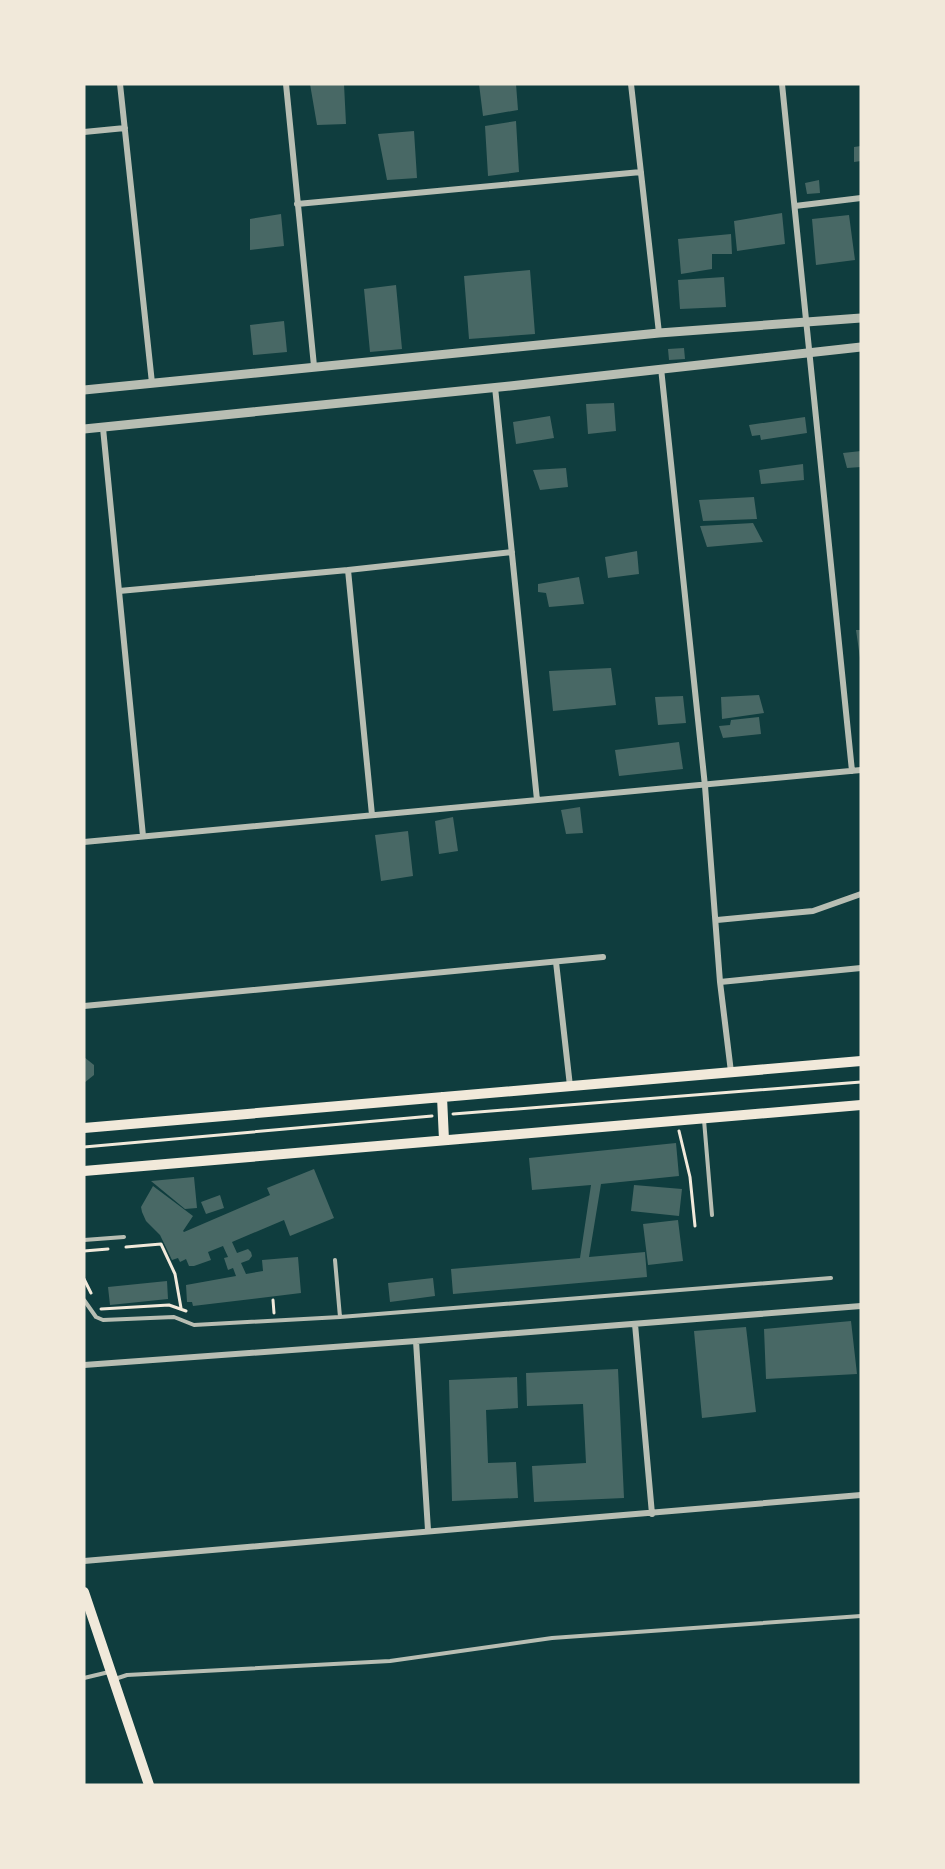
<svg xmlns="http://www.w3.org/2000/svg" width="945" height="1869" font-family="'Space Grotesk',sans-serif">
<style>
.building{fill:#486865}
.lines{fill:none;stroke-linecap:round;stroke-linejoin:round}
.path{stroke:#f1e9da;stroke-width:3}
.service{stroke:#b8beb3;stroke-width:4}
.minor{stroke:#b8beb3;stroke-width:6}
.tertiary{stroke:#b8beb3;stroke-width:9}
.secondary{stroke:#f1e9da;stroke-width:10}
</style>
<rect width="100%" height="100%" fill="#0f3d3e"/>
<path class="building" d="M 310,84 L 344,84 L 346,124 L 317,125 Z
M 479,84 L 516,84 L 518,110 L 483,116 Z
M 516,121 L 519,172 L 488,176 L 485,126 Z
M 414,131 L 417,178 L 387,180 L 378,134 Z
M 861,146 L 861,161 L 854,162 L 854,147 Z
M 819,180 L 820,193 L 807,194 L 805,183 Z
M 782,213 L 785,244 L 737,251 L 734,221 Z
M 281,214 L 284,246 L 250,250 L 250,219 Z
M 849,215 L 855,260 L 816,265 L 812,219 Z
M 731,234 L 732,254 L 712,254 L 712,269 L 681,274 L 678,239 Z
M 530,270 L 535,334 L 469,339 L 464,276 Z
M 724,277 L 726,307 L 680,309 L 678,280 Z
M 396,285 L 402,349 L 370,352 L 364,289 Z
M 284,321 L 287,352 L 253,355 L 250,325 Z
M 684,348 L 685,359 L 669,360 L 668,349 Z
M 614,403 L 616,431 L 588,434 L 586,404 Z
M 550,416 L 554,438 L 516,444 L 513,422 Z
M 805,417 L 807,433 L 761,440 L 760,435 L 752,436 L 749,425 Z
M 861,451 L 861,467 L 847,468 L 843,453 Z
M 803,464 L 804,480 L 761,484 L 759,470 Z
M 566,468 L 568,487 L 540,490 L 533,470 Z
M 754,497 L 757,519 L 703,521 L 699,500 Z
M 753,523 L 763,542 L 707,547 L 700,526 Z
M 637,551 L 639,574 L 608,578 L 605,557 Z
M 579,577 L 584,604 L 549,607 L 546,593 L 538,592 L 538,584 Z
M 856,630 L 861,630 L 861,658 L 860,658 Z
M 611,668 L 616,705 L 553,711 L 549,671 Z
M 759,695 L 764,713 L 722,719 L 721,697 Z
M 683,696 L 686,723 L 658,725 L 655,697 Z
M 759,717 L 761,734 L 723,738 L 719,726 L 730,725 L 731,720 Z
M 679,742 L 683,769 L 619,776 L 615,750 Z
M 580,807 L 583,833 L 566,834 L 561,810 Z
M 453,817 L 458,851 L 439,854 L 435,821 Z
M 408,831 L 413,876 L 381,881 L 375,835 Z
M 84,1057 L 94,1065 L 94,1075 L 84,1083 Z
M 676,1143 L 679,1176 L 601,1184 L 589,1257 L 645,1252 L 647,1277 L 453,1294 L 451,1269 L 580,1258 L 591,1185 L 532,1190 L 529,1158 Z
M 314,1169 L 334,1218 L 290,1236 L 284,1220 L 232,1242 L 237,1253 L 248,1249 L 251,1252 L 252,1256 L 249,1260 L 241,1263 L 246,1274 L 263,1271 L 262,1260 L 298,1257 L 301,1293 L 193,1306 L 192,1302 L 187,1302 L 186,1285 L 236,1276 L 233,1268 L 228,1270 L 224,1258 L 228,1257 L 223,1246 L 208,1252 L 211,1260 L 194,1266 L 189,1266 L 186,1259 L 180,1262 L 178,1258 L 172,1260 L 160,1235 L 146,1221 L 142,1212 L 141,1207 L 153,1186 L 193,1216 L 183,1231 L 184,1232 L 270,1195 L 267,1188 Z
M 194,1177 L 197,1208 L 185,1209 L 151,1181 Z
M 634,1185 L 682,1189 L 679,1216 L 631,1211 Z
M 220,1195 L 224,1208 L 206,1214 L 201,1202 Z
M 678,1220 L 683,1261 L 648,1265 L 643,1224 Z
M 433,1278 L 435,1296 L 390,1302 L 388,1283 Z
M 167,1281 L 168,1299 L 110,1305 L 108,1287 Z
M 851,1321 L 857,1374 L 766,1379 L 764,1329 Z
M 746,1327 L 756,1412 L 702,1418 L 694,1331 Z
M 618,1369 L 624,1498 L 534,1502 L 532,1466 L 586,1463 L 583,1404 L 527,1406 L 526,1373 Z
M 517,1377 L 518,1408 L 486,1410 L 488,1463 L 516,1462 L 518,1498 L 452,1501 L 449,1380 Z"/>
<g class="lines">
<path class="path" d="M 453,1114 L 861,1082
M 679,1131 L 690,1177 L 695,1226
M 84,1147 L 432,1116
M 126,1247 L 161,1244 L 175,1274 L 181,1308
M 84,1251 L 108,1249
M 84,1279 L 91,1293
M 273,1300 L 274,1313
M 101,1309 L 169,1305 L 186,1311"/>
<path class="service" d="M 704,1120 L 712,1215
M 84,1240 L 124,1237
M 335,1260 L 340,1317
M 84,1300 L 96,1317 L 103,1320 L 174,1317 L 194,1325 L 340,1317 L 831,1278
M 84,1678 L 109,1672
M 115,1679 L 127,1675 L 390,1661 L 552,1638 L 861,1616"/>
<path class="minor" d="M 120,84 L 152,383
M 286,84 L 314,366
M 631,84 L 659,333
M 782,84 L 852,771
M 84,132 L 125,128
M 297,204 L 641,172
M 795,206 L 861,198
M 661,368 L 705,786 L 720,982 L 731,1072
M 495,387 L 537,800
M 103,428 L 143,836
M 348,570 L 372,815
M 119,591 L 348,570 L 512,552
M 84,842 L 861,770
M 717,920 L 813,911 L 861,894
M 556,962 L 570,1086
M 720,982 L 861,968
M 84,1006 L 603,957
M 635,1324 L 652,1514
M 416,1341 L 428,1530
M 84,1365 L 416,1341 L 861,1306
M 84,1561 C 343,1537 602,1518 861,1495"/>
<path class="tertiary" d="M 84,390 L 659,333 L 861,318
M 84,429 L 510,386 L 861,347"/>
<path class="secondary" d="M 442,1097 L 444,1140
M 84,1128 L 861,1061
M 84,1171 L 861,1105
M 84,1592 L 149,1785"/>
</g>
<rect width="945" height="1869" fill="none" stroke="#f1e9da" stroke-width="171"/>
</svg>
